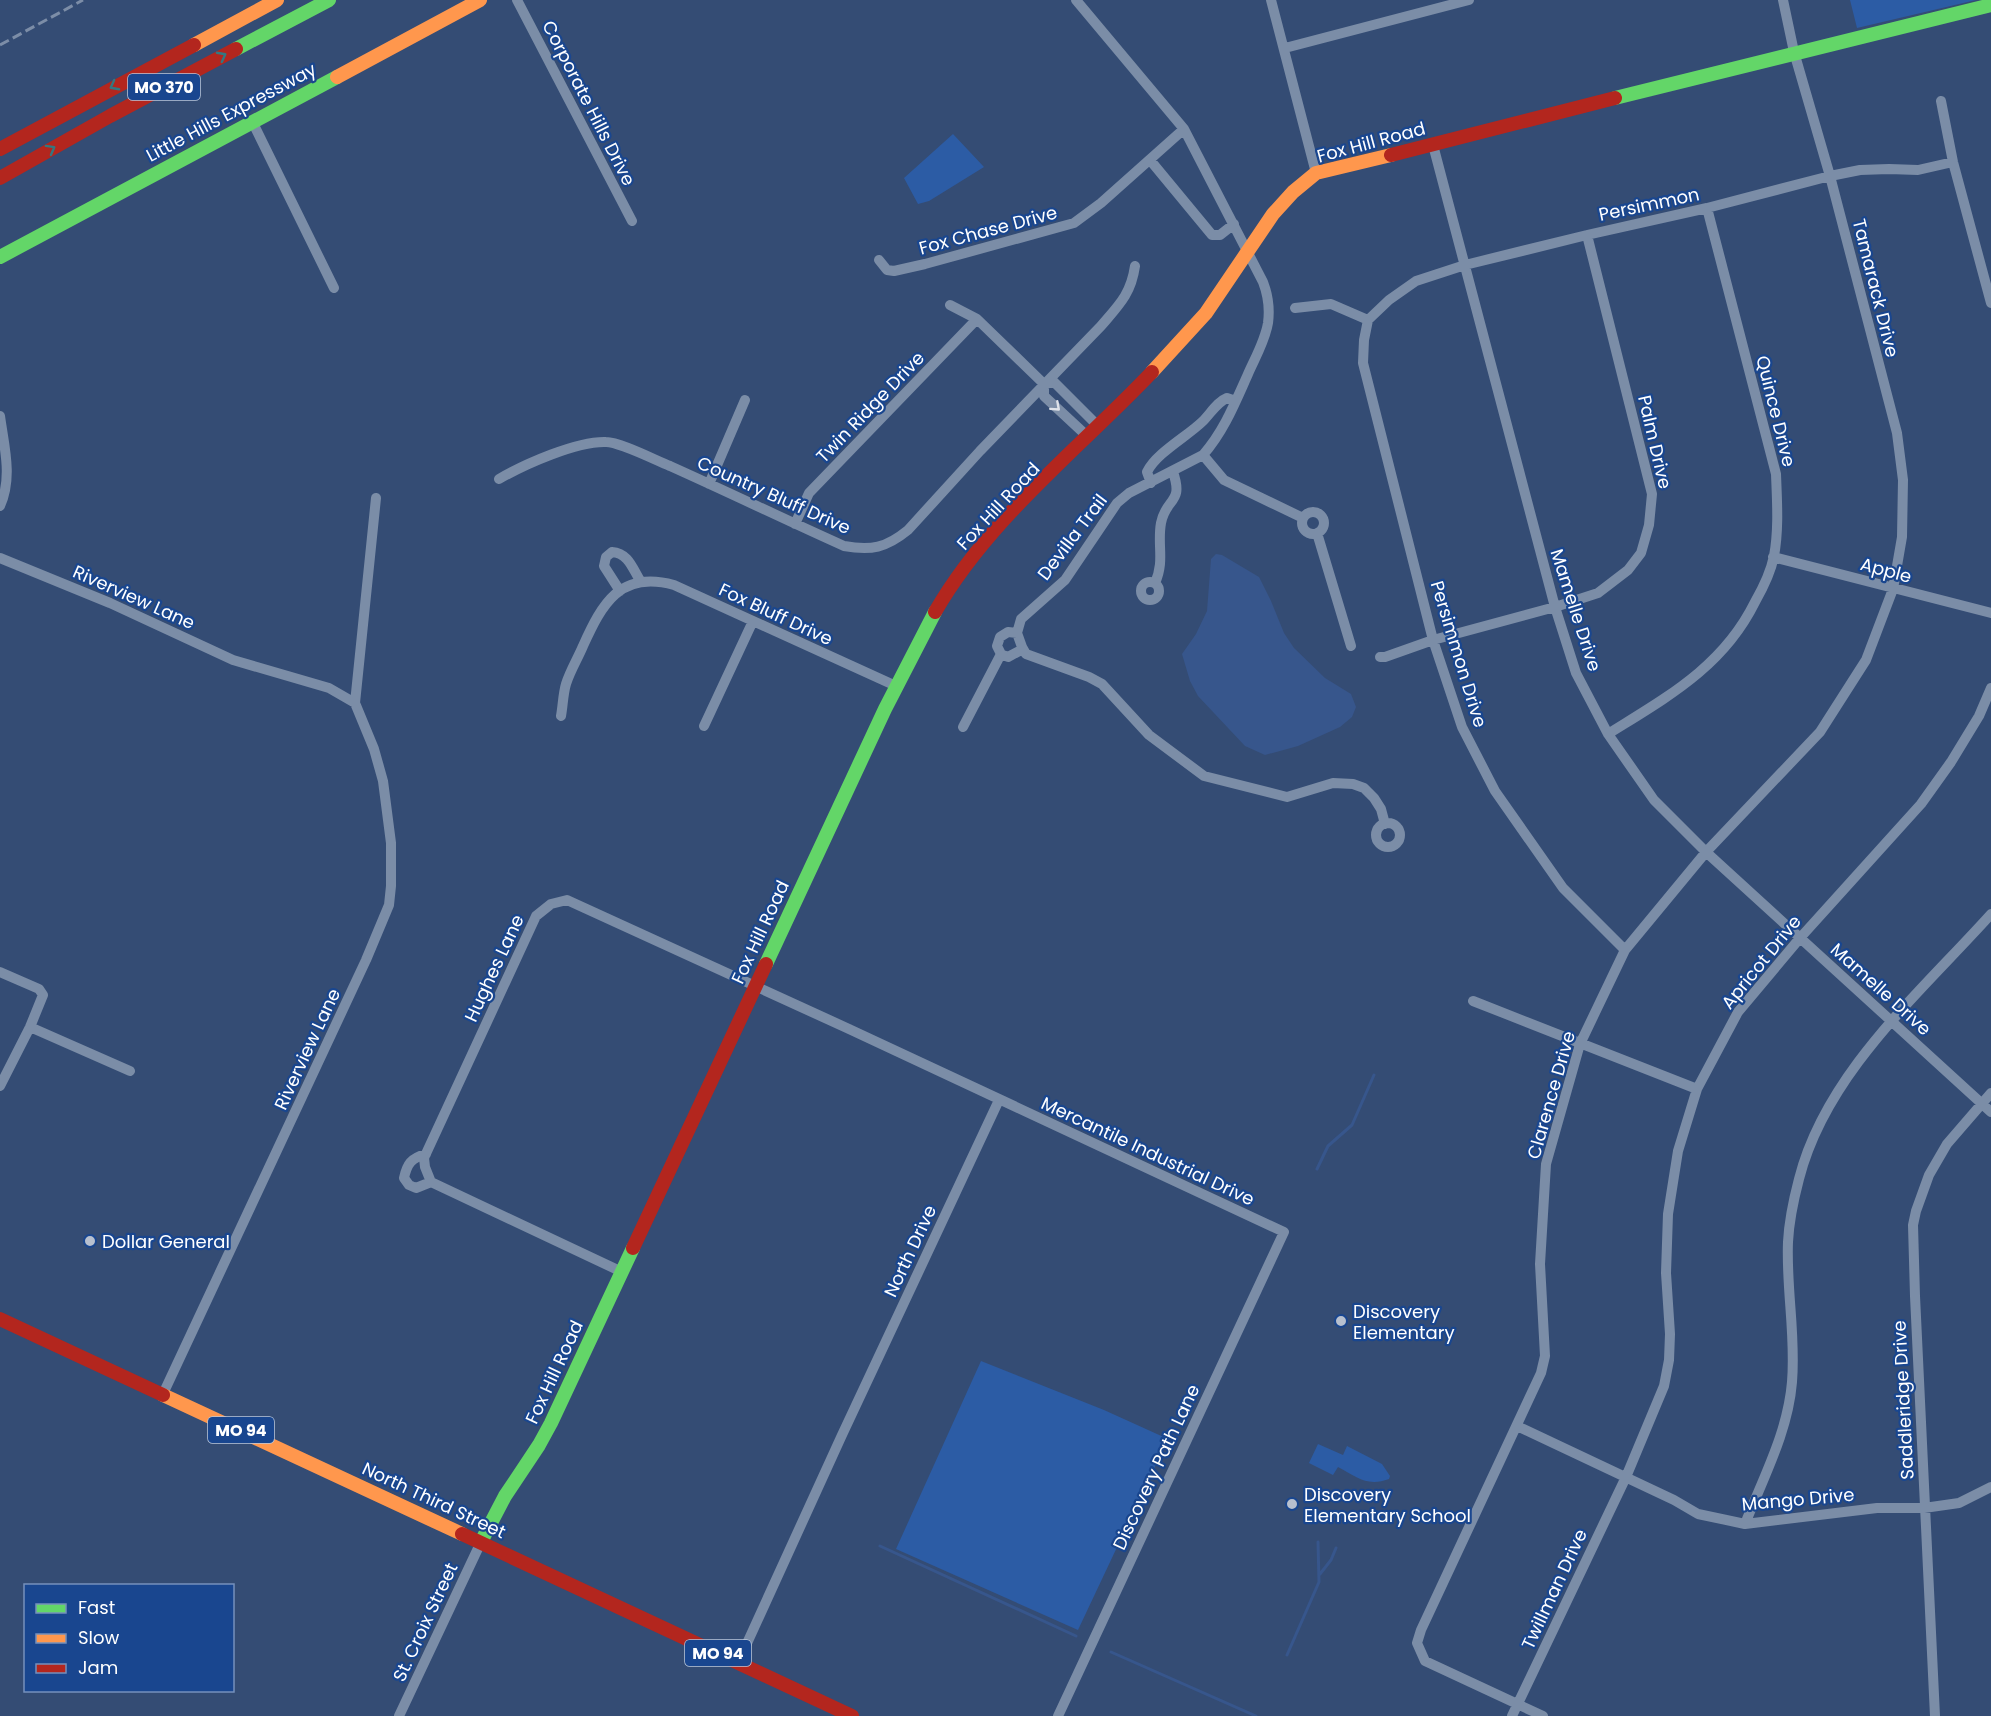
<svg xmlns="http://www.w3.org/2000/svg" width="1991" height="1716" font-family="Poppins,sans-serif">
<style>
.green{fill:#2c5ca5}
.water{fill:#37568c}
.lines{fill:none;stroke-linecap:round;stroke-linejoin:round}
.stream{stroke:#37568c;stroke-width:3}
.street{stroke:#7b8da7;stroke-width:10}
.fast{stroke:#63d668;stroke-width:14}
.slow{stroke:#ff974d;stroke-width:14}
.jam{stroke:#b3261e;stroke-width:14}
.rail{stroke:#7c8da7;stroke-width:3;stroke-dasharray:10 4.5;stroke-linecap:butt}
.oneway{stroke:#337881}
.oneway2{stroke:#dee2e9}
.poi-dot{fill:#b8c0ce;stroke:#19468f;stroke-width:2}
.labels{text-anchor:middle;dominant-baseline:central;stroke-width:4.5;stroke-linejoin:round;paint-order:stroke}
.shield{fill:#19468f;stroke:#bac8dd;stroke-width:1.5}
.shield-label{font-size:16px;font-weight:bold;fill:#fff}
.street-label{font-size:18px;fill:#fff;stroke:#19468f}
.poi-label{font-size:18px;fill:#fff;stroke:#19468f;text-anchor:start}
</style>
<rect width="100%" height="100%" fill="#344c74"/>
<path class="green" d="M 1850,0 L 1976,0 L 1857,28 Z
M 953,134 L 984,167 L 929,201 L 918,204 L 904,178 Z
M 981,1361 L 1104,1410 L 1168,1439 L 1078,1630 L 896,1549 Z
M 1318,1444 L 1343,1455 L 1347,1446 L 1382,1464 L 1390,1476 L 1389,1479 C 1367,1487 1357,1477 1338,1467 L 1333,1475 L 1309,1463 Z"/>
<path class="water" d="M 1216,554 L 1222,555 L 1259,577 L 1271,601 L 1284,633 L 1294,648 L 1325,678 L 1351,694 L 1356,707 L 1352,717 L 1340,727 L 1298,746 L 1265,755 L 1245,746 L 1198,696 L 1190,681 L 1182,654 L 1196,634 L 1207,611 L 1211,559 Z"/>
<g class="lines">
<path class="stream" d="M 1317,1169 L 1328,1146 L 1352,1125 L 1374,1075
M 880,1546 L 1076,1636
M 1320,1574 L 1331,1560 L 1336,1548
M 1111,1652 L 1256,1716
M 1287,1655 L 1319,1582 L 1318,1542"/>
<path class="street" d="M 517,0 L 632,221
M 1076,0 L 1184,129 L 1263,282 C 1268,295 1270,308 1268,323 C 1265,341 1255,358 1248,374 C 1235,403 1224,431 1203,455 L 1129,493 L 1117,503 L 1065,580 L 1021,619 L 1017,633 L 1022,647 L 1026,654 L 1089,677 L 1102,684 L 1149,735 L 1204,776 L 1287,797 L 1333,783 L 1353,784 L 1364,788 L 1374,798 L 1381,809 L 1385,824
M 1271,0 L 1316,173
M 1285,48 L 1469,0
M 1941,101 L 1953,162 L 1991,303
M 252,121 L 334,288
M 1433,145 L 1555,607 L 1576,673 L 1608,734 L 1654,800 L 1706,852 L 1991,1112
M 1150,160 L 1212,235 L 1220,235 L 1234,224
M 879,260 L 887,270 L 894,271 L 925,264 L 1074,223 L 1101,203 L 1184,129
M 950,305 L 977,319 L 1044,384
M 1295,308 L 1331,304 L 1368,320
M 1368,320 L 1364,340 L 1363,363 L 1433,640 L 1462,727 L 1495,791 L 1563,888 L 1625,950
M 1368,320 L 1389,300 L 1416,281 L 1465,265 L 1587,235 L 1707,208 L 1830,176 L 1860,170 L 1889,169 L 1918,170 L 1953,162
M 0,416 C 4,446 13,477 0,506
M 1087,436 L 1044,396 L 1044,384 L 1054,382 L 1098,426
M 1203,455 L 1224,480 L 1303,518
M 499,479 C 525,464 577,441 606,442 C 620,442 655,460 670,466 C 728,492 786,520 844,546 C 871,551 886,548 908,530 L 980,451 L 1101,326 C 1119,305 1131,294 1135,266
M 1151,483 L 1147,472 C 1156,453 1188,436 1203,421 C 1211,413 1217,402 1227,398 L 1236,401
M 709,484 L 745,400
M1302 523a11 11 0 1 1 22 0a11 11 0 1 1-22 0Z
M 795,524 L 809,493 L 977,319
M 1317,533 L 1351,646
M 1773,557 L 1991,613
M 0,558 L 110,603 L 233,660 L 329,688 L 355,703
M1141 591a9 9 0 1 1 18 0a9 9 0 1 1-18 0Z
M 1155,583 C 1165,561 1157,545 1161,523 C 1166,497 1184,504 1173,472
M 620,591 L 604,566 L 606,557 L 612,552 C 629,553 633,570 641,582
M 1017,633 L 1008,632 L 1000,637 L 997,646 L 1001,654 L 1008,657 L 1023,649
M 1380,657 L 1385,657 L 1433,640 L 1555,607 L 1598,593 L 1628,570 L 1641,553 L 1649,525 L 1652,494 L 1587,235
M 561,716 C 563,705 563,694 566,684 C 570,671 578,658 583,646 C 602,604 620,570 674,585 L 896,686
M 704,726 L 753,621
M 963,727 L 1001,654
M 1608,734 C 1667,697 1723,667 1755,602 C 1763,588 1771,571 1774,556 C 1779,529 1777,501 1776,474 L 1707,208
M1376 835a12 12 0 1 1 24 0a12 12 0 1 1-24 0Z
M 0,972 L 39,989 L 43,995 L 30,1027 L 0,1086
M 1473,1001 L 1697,1089
M 30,1027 L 130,1071
M 426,1154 C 411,1158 407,1164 404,1178 L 409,1185 L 416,1188 L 431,1182
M 620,1271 L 431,1182 L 425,1167 L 424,1158 L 536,916 L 551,904 L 567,900 L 849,1029 L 1284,1232 L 1058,1716
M 163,1394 L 366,960 L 389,905 L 391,886 L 391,843 L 383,781 L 374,749 L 355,703 L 376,498
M 1517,1426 L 1674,1500 L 1698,1514 L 1745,1524 L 1877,1508 L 1924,1508 L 1959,1503 L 1991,1487
M 1745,1524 C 1763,1478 1788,1432 1792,1382 C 1796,1335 1786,1289 1788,1242 C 1789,1222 1794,1198 1799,1179 C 1826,1073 1920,993 1991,914
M 738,1663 L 842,1435 L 999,1100
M 399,1716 L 481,1542
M 1512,1716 L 1626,1477 L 1664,1386 L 1669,1360 L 1670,1334 L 1666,1273 L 1668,1214 L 1678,1151 L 1697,1089 L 1738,1012 L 1800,938 L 1921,804 L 1951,762 L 1979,716 L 1991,688
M 1543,1716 L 1425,1661 L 1417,1643 L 1421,1630 L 1541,1373 L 1545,1356 L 1540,1264 L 1546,1164 L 1580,1044 L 1625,950 L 1706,852 L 1820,732 L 1866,660 L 1893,589 L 1902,537 L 1903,480 L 1897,433 L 1830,176 L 1794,52 L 1783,0
M 1935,1716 L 1915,1296 L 1913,1225 L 1916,1211 L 1929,1175 L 1947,1144 L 1991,1093"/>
<path class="fast" d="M 236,49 L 329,0
M 1615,98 L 1991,5
M 0,257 L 337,77
M 766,964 L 885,709 L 935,612
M 481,1542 L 505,1496 L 539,1445 L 551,1423 L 633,1248"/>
<path class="slow" d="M 194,45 L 277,0
M 337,77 L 480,0
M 1152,372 L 1206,313 L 1273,214 L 1293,192 L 1316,173 L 1391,155
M 163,1395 L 462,1534"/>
<path class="jam" d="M 0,149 L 194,45
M 1391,155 L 1615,98
M 0,178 L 110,116 L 236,49
M 935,612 C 989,518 1079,449 1152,372
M 633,1248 L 766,964
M 0,1319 L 163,1395
M 462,1534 L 852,1716"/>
<path class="rail" d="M 0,45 L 83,0"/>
</g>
<defs><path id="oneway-chevron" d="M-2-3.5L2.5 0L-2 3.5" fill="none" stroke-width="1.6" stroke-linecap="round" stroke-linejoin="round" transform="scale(1.5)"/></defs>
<g class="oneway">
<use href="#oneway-chevron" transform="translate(222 56) rotate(-28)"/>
<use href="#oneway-chevron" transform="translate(114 86) rotate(152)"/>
<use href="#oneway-chevron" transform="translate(51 149) rotate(-29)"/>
</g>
<use class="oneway2" href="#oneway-chevron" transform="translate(1056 407) rotate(42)"/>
<g class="poi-dot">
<circle cx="90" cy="1241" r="6"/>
<circle cx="1341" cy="1321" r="6"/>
<circle cx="1292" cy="1504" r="6"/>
</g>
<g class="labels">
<g class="shield">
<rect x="128" y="74" width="72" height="26" rx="4.5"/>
<rect x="208" y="1417" width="66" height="26" rx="4.5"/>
<rect x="685" y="1640" width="66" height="26" rx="4.5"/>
</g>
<g class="shield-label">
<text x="164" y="87">MO 370</text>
<text x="241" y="1430">MO 94</text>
<text x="718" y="1653">MO 94</text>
</g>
<g class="street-label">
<text transform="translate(589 103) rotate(63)">Corporate Hills Drive</text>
<text transform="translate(231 112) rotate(-28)">Little Hills Expressway</text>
<text transform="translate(1371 142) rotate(-15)">Fox Hill Road</text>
<text transform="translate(1649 204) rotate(-12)">Persimmon</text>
<text transform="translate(988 230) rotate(-15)">Fox Chase Drive</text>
<text transform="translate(1876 288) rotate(76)">Tamarack Drive</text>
<text transform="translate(870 407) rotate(-46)">Twin Ridge Drive</text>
<text transform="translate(1776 411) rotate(76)">Quince Drive</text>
<text transform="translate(1655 442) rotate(77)">Palm Drive</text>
<text transform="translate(774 495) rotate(24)">Country Bluff Drive</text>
<text transform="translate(998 506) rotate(-47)">Fox Hill Road</text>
<text transform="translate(1072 537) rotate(-53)">Devilla Trail</text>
<text transform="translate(1886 570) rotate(15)">Apple</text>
<text transform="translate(134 597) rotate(24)">Riverview Lane</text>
<text transform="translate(1576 610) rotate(72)">Mamelle Drive</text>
<text transform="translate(776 614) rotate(25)">Fox Bluff Drive</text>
<text transform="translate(1459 654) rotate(73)">Persimmon Drive</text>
<text transform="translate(760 932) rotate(-65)">Fox Hill Road</text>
<text transform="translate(1761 962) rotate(-51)">Apricot Drive</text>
<text transform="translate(494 968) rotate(-65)">Hughes Lane</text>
<text transform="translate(1881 989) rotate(42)">Mamelle Drive</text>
<text transform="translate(307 1049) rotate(-65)">Riverview Lane</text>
<text transform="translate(1551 1095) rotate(-74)">Clarence Drive</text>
<text transform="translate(1148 1151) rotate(25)">Mercantile Industrial Drive</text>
<text transform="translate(910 1251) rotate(-65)">North Drive</text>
<text transform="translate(554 1372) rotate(-65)">Fox Hill Road</text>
<text transform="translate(1903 1400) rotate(-93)">Saddleridge Drive</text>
<text transform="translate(1156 1467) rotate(-65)">Discovery Path Lane</text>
<text transform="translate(1798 1499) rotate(-5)">Mango Drive</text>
<text transform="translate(434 1500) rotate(25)">North Third Street</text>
<text transform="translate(1554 1589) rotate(-65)">Twillman Drive</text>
<text transform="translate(425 1622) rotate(-65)">St. Croix Street</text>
</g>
<g class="poi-label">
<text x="102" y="1241">Dollar General</text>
<text x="1353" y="1311">Discovery<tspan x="1353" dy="21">Elementary</tspan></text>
<text x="1304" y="1494">Discovery<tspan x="1304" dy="21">Elementary School</tspan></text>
</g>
</g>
<rect x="24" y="1584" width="210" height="108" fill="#19468f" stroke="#7590bc" stroke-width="1.5"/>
<rect x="36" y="1604" width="30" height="9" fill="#63d668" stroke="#7590bc" stroke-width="1.5"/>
<text x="78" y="1614" font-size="18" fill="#ffffff">Fast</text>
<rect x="36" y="1634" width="30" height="9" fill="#ff974d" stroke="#7590bc" stroke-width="1.5"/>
<text x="78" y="1644" font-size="18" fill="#ffffff">Slow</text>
<rect x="36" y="1664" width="30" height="9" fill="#b3261e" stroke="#7590bc" stroke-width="1.5"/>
<text x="78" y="1674" font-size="18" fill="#ffffff">Jam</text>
</svg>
